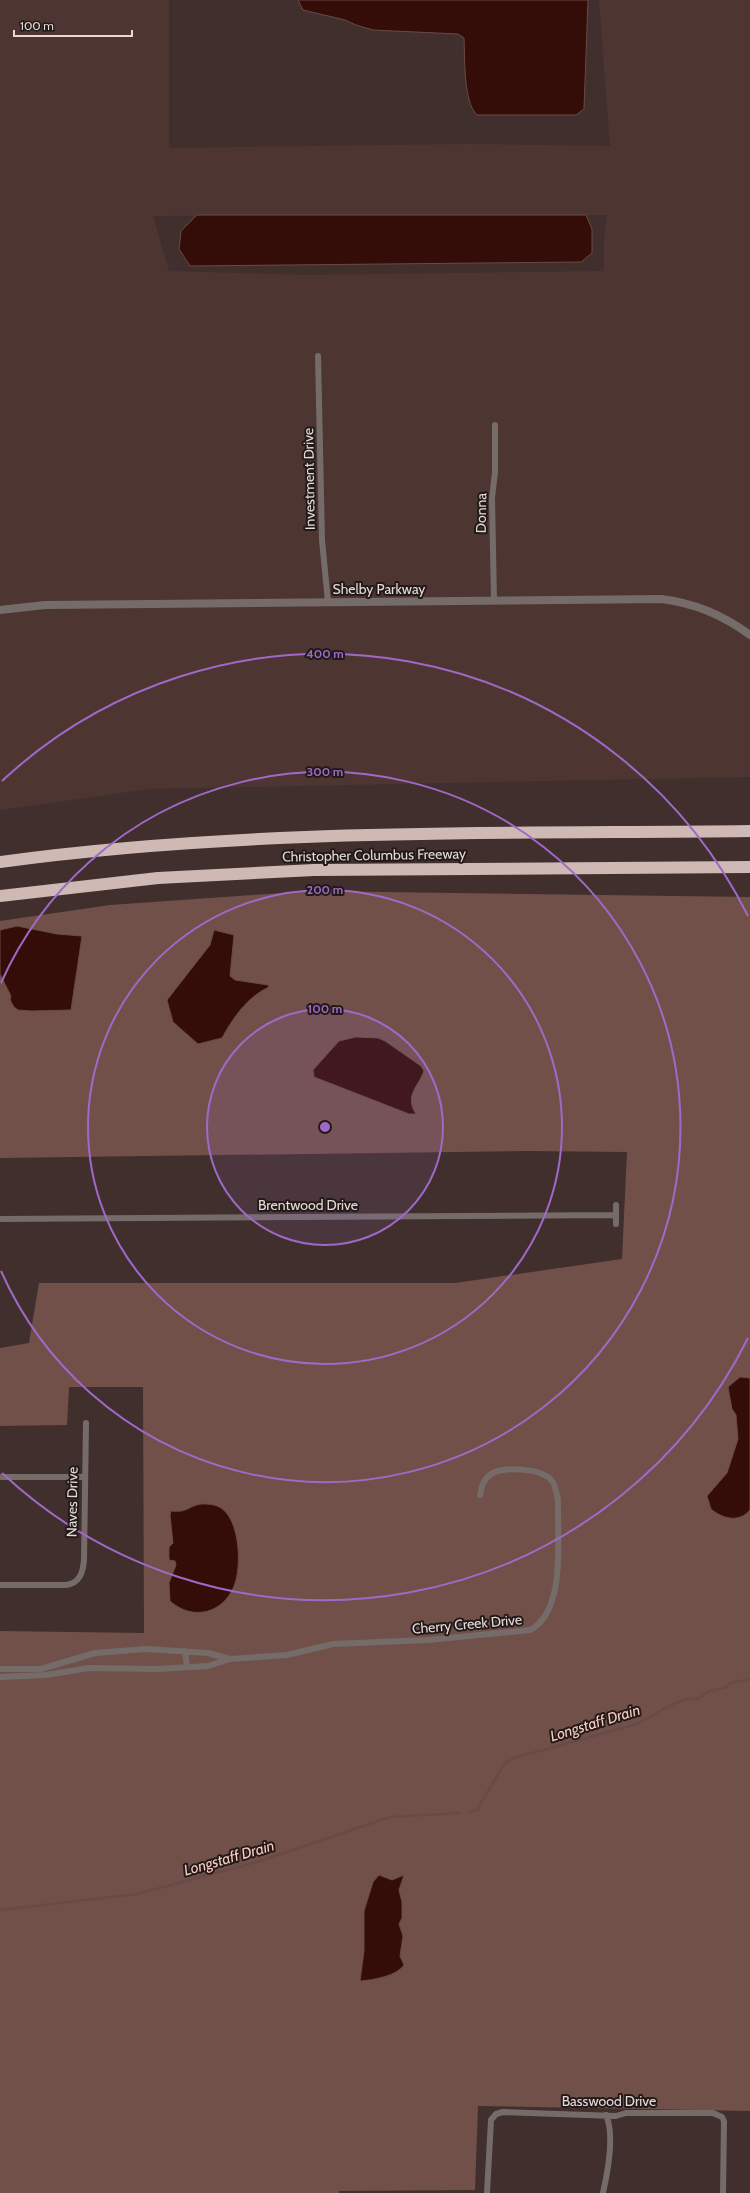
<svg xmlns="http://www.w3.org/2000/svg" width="750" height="2193" font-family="Cabin,sans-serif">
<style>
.built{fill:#4d3631;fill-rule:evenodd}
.green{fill:#71504a}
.water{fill:#350d08;stroke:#6a4a46}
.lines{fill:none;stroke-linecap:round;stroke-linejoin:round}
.stream{stroke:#6a4a46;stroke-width:2.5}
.minor{stroke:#756c6a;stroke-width:6}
.tertiary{stroke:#756c6a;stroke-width:8}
.motorway{stroke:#ceb9b4;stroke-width:12}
.ring{fill:none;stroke:#a069c7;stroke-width:2}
.labels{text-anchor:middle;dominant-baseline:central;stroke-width:4;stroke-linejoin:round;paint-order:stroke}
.street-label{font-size:14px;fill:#e4d9d7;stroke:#211a18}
.water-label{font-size:15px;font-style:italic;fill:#fbcac1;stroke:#211a18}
.centre{fill:#a069c7;stroke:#211a18;stroke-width:2}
.ring-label{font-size:12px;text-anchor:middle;font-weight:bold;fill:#a069c7;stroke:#211a18;stroke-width:4;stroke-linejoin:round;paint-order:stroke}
</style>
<rect width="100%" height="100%" fill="#402f2c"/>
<path class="built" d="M 0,0 L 169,0 L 169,148 L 465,144 L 610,146 L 599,0 L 750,0 L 750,777 L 149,789 L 0,810 ZM 607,215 L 604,241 L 604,271 L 307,275 L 169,271 L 153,216 Z"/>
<path class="green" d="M 310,891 L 750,897 L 750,2111 L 478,2106 L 475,2190 L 339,2191 L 339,2193 L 0,2193 L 0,1631 L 144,1633 L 143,1387 L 69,1387 L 67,1425 L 0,1426 L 0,1348 L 29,1343 L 39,1283 L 455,1283 L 622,1259 L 627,1152 L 529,1151 L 0,1158 L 0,921 L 110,905 Z"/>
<path class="water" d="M 298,0 L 588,0 L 584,109 L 576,115 L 477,115 C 463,102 465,57 464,38 L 458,34 L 373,30 L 356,25 L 345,20 L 303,10 Z
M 197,215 L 586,215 L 592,229 L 592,253 L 581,262 L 190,266 L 179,249 L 181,231 Z
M 17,926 L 57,934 L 82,936 L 71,1010 L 31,1011 L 18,1010 L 14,1007 L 10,1000 L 11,996 L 0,974 L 0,930 Z
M 214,930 L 234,935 L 230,976 L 235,980 L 268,985 L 269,987 C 247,997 233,1018 222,1038 L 198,1044 L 173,1022 L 167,1000 L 210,945 Z
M 356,1037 L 378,1038 L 385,1041 L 421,1066 L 424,1071 C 418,1087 404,1096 416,1114 L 409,1114 L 314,1077 L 313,1070 L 339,1041 Z
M 740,1377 L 750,1378 L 750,1510 C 739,1523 723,1519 711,1509 L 707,1496 L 727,1473 L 738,1439 L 736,1415 L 732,1409 L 728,1387 Z
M 201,1504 C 208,1504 215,1504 221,1508 C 240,1520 242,1567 234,1586 C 223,1614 192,1621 170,1601 L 169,1583 L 176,1565 L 175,1561 L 169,1560 L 169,1547 L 173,1543 L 170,1515 L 171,1511 C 188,1513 188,1506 201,1504 Z
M 379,1875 L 392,1880 L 404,1875 L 399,1890 L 402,1902 L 402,1918 L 399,1924 L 403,1936 L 400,1956 L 404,1965 C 397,1976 373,1980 360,1981 L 364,1951 L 364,1911 L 373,1882 Z"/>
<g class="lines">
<path class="stream" d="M 468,1813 L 477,1810 L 504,1764 L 514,1758 L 637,1724 L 671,1705 L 686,1699 L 697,1699 L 710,1691 L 727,1687 L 730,1683 L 750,1679
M 0,1910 L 137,1894 L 257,1862 L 390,1817 L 459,1813"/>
<path class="minor" d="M 318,356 L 322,540 L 328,602
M 494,601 L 492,498 L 495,472 L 495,425
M 0,1219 L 616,1215
M 616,1224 L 616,1205
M 0,1477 L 85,1477
M 0,1585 L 66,1585 C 80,1583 83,1572 84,1560 L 86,1423
M 185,1651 L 187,1667
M 0,1669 L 41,1669 L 95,1653 L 146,1649 L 208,1653 L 230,1659
M 0,1677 L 46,1675 L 89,1668 L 158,1669 L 208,1666 L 230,1659 L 287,1655 L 333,1644 L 428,1640 L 530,1630 C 567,1611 557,1536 558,1499 C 556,1494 556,1486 552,1481 C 542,1468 504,1466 491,1474 C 484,1479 481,1487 480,1495
M 487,2193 L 491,2120 L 496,2114 L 503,2112 L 616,2116 L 626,2113 L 713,2113 L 722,2117 L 724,2121 L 723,2193
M 603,2193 C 608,2171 615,2135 606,2115"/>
<path class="tertiary" d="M 0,610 L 45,605 L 661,599 C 695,603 723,615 750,635"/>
<path class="motorway" d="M 0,862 C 248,828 500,834 750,831
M 0,896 L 158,878 L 314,870 L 750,867"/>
</g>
<circle cx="325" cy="1127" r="118" fill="#a069c7" fill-opacity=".12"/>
<g class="ring">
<circle cx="325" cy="1127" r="118"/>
<circle cx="325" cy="1127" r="237"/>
<path d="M1 983A355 355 0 1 1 1 1271"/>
<path d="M748 1338A473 473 0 0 1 2 1473M2 781A473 473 0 0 1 748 916"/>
</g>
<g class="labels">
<g class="street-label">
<text transform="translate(309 479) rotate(-91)">Investment Drive</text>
<text transform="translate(481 513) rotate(-89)">Donna</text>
<text x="379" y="589">Shelby Parkway</text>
<text transform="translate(374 855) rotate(-1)">Christopher Columbus Freeway</text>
<text x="308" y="1205">Brentwood Drive</text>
<text transform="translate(72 1502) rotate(-89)">Naves Drive</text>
<text transform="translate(467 1624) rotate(-5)">Cherry Creek Drive</text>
<text x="609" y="2101">Basswood Drive</text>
</g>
<g class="water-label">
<text transform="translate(595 1723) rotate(-17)">Longstaff Drain</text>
<text transform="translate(229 1858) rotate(-16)">Longstaff Drain</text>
</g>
</g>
<circle cx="325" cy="1127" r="6" class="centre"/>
<g class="ring-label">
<text x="325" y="658">400 m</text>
<text x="325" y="776">300 m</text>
<text x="325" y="894">200 m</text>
<text x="325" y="1013">100 m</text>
</g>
<path d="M14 30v6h118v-6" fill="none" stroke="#e4d9d7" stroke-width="2"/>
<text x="20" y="30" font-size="12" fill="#e4d9d7" stroke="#211a18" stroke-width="3" paint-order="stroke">100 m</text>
</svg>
